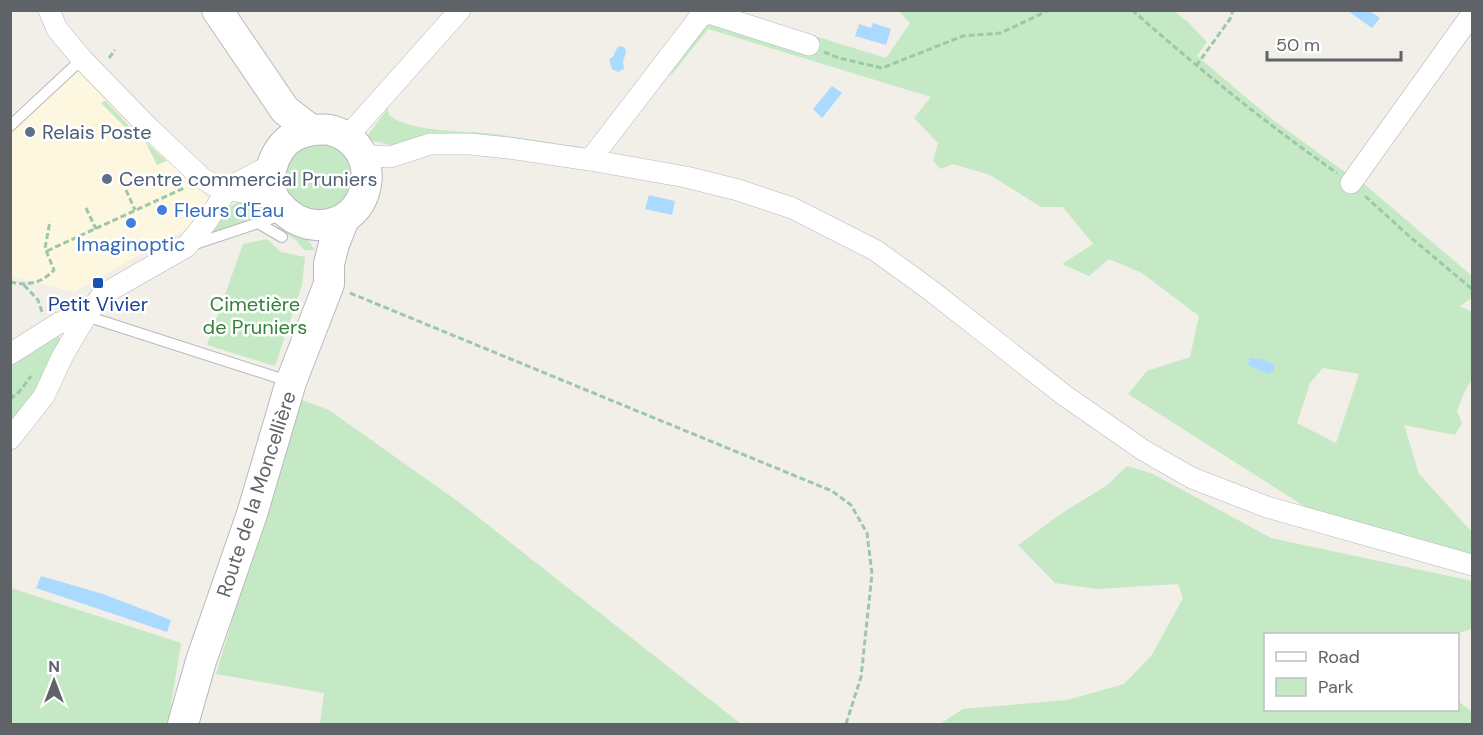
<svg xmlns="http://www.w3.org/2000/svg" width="1483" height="735" font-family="'DM Sans',sans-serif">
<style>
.commercial{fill:#fef7e0}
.green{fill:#c5e8c5;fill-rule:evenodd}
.water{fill:#aadaff}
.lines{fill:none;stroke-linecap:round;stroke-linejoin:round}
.lane-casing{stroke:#b5b8bc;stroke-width:12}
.street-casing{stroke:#b5b8bc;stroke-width:22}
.secondary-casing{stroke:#b6babf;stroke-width:32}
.path{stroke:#9cc7a9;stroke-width:3;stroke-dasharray:6 3;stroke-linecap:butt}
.lane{stroke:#fff;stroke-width:10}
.street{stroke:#fff;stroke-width:21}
.secondary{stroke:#fff;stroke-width:30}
.service-dot{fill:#5c6f8a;stroke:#fff;stroke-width:2}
.shop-dot{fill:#3f7fe0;stroke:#fff;stroke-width:2}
.transit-dot{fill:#1a4fb4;stroke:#fff;stroke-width:2}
.labels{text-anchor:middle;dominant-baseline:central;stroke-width:5;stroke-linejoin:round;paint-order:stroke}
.service-label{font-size:20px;fill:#4e5e75;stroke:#fff;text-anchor:start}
.shop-label{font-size:20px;fill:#366cbe;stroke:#fff;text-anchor:start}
.transit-label{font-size:20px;fill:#164399;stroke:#fff}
.park-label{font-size:20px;fill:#348238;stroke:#fff}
.street-label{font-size:20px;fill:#5f6368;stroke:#fff}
</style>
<rect width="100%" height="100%" fill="#f1efe8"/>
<path class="commercial" d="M 69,63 L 210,200 L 187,228 L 74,292 L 11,276 L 10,116 Z"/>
<path class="green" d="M 899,11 L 1174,11 L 1188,22 L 1207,42 L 1197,56 L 1273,120 L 1349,175 L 1363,183 L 1472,276 L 1472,298 L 1460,306 L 1472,312 L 1472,379 L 1463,395 L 1457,411 L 1462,423 L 1455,435 L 1404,425 L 1419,474 L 1472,532 L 1472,556 L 1307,508 L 1128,394 L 1147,371 L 1190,357 L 1199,316 L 1142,273 L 1109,259 L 1089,276 L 1062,264 L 1093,244 L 1063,207 L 1041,207 L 990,175 L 953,164 L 941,169 L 933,161 L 938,143 L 914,118 L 931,97 L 708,29 L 669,78 L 684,47 L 704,21 L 812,50 L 818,37 L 886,58 L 910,23 ZM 1323,368 L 1359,374 L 1336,443 L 1297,423 L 1310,383 Z
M 104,101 L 106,101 L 133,130 L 128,130 L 101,103 Z
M 388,108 L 389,115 C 410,133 465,130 494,134 C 523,138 553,143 582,147 L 576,152 L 426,139 L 390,145 L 370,140 L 368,135 Z
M 315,140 L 350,153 L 357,190 L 329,215 L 295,206 L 283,185 L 286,161 L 293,151 Z
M 145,141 L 167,161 L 157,165 Z
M 245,198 L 251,206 L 251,218 L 215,232 L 213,231 L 226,209 Z
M 284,226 L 304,235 L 315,250 L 304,250 L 296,240 L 276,227 Z
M 267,239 L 281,252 L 305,257 L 302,285 L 275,366 L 207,345 L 243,244 Z
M 53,336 L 59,337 L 64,341 L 36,395 L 11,429 L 11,362 Z
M 299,399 L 329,410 L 460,503 L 741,724 L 320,724 L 324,693 L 216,674 Z
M 1127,466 L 1153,474 L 1271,538 L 1472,581 L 1472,629 L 1454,634 L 1266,634 L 1266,710 L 1458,710 L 1458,701 L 1472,712 L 1472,724 L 940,724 L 963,709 L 1067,700 L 1124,684 L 1152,655 L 1183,598 L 1178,584 L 1097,589 L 1055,583 L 1018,545 L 1065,511 L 1106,486 Z
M 11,588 L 181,643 L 168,724 L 11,724 Z"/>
<path class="water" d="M 1348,11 L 1370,11 L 1380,18 L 1372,28 Z
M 873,23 L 891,29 L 886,45 L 855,36 L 859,24 L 871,28 Z
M 621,46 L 625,48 L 626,53 L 623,61 L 624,69 L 618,72 L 612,69 L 609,59 L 613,57 L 617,48 Z
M 832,86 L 842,93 L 822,118 L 813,109 Z
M 649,195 L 675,201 L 672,215 L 645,209 Z
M 1250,358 L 1262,359 L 1275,365 L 1273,372 L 1269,374 L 1250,366 L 1248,365 Z
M 41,576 L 103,594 L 171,620 L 167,632 L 36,588 Z"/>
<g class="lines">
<g class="lane-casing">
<path id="lane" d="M 10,126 L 82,59
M 258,223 L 282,237
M 192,245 L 285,214
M 86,316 L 288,381"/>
</g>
<g class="street-casing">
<path id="street" d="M 49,10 L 57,29 L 82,59 L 150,129 L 203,179 L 219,188 L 272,197
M 346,138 L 460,10
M 361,155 L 390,157 L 430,144 L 470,144 L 509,148 L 590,160 L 686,177 L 738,190 L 792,208 L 875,250 L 929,289 L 1064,395 L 1143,450 L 1192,478 L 1267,507 L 1472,565
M 590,160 L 699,18 L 705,14 L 712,14 L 809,45
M 1351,183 L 1472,14
M 10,354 L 59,323 L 86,316
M 10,439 L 44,396 L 62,357 L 86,316 L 102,295 L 186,247 L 208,220 L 228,188 L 271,165"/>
</g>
<g class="secondary-casing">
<path id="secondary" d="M 217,10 L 285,110 L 311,130
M 311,130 C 317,130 324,129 330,130 C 386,144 375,227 316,225 C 300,224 288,216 278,204 C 261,184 273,148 294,136 C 299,133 306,132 311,130 Z
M 183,724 L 201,661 L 252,514 L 291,382 L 329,284 L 329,264 L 334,244 L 344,219"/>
</g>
<path class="path" d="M 1132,10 C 1198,68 1265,123 1337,173
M 824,52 L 839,58 L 882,68 L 963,36 L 1001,33 L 1049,10
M 109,58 L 115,50
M 1196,66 L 1230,19 L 1233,10
M 126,190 L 135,210
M 1365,196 L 1409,236 L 1472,289
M 86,208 L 96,229
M 47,251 L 186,187
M 10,282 C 28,286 42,283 54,270 L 45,248 L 50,221
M 24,285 L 38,300 L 42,312
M 350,293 L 832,491 L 851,505 L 867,533 L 872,574 L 861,677 L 846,724
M 10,399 L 20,391 L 31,376"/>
<use href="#lane" class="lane"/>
<use href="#street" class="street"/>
<use href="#secondary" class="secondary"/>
</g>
<g class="service-dot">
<circle cx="30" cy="132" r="6"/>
<circle cx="107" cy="179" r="6"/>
</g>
<g class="shop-dot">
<circle cx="162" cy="210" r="6"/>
<circle cx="131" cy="223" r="6"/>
</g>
<rect class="transit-dot" x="92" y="277" width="12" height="12" rx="3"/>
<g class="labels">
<g class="service-label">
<text x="42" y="132">Relais Poste</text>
<text x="119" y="179">Centre commercial Pruniers</text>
</g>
<g class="shop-label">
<text x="174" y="210">Fleurs d'Eau</text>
<text x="131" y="244" text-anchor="middle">Imaginoptic</text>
</g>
<g class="transit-label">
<text x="98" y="304">Petit Vivier</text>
</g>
<g class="park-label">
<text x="255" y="304">Cimetière<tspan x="255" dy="23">de Pruniers</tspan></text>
</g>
<g class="street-label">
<text transform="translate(256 494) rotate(-72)">Route de la Moncellière</text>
</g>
</g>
<rect width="1483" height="735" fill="none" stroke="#5f6368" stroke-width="24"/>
<rect x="1264" y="633" width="195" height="78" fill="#ffffff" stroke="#bfc1c3" stroke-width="1.5"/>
<rect x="1276" y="652" width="30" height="9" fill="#ffffff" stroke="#bfc1c3" stroke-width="1.5"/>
<text x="1318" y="663" font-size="18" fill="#5f6368">Road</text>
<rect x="1276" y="678" width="30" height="18" fill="#c5e8c5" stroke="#bfc1c3" stroke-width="1.5"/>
<text x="1318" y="693" font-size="18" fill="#5f6368">Park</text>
<g transform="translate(54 681)" stroke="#ffffff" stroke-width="4.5" paint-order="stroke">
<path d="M0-4.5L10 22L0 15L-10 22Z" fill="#5f6368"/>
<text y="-9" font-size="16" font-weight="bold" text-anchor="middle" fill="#5f6368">N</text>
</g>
<path d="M1267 51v9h134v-9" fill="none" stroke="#5f6368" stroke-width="3"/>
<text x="1276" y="51" font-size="18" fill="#5f6368" stroke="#ffffff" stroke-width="4.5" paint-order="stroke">50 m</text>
</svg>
